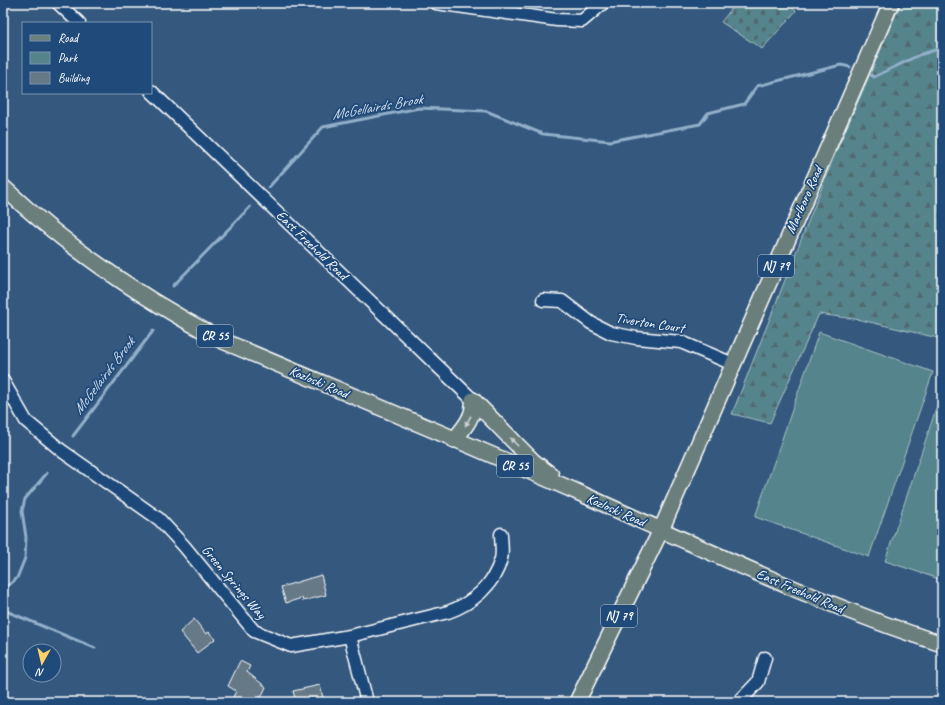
<svg xmlns="http://www.w3.org/2000/svg" width="945" height="705" font-family="Caveat,sans-serif">
<style>
.green{fill:#55848d;stroke:#aac2c6}
.forest{fill:url(#forest-firs);stroke:#aac2c6}
.cemetery{fill:url(#cemetery-stones);stroke:#aac2c6}
.lines{fill:none;stroke-linecap:round;stroke-linejoin:round}
.stream{stroke:#92b0ca;stroke-width:3}
.building{fill:#667987;stroke:#fff}
.minor-casing{stroke:#fff;stroke-width:15}
.major-casing{stroke:#fff;stroke-width:18}
.minor{stroke:#1f4a7a;stroke-width:12}
.major{stroke:#6b7f7c;stroke-width:15}
.oneway{fill:#cbd2d1}
.labels{text-anchor:middle;dominant-baseline:central;stroke-width:3.5;stroke-linejoin:round;paint-order:stroke}
.shield{fill:#1f4a7a;stroke:#bcc9d7;stroke-width:1}
.shield-label{font-size:13px;font-weight:bold;fill:#fff}
.street-label{font-size:14px;fill:#fff;stroke:#1f4a7a}
.water-label{font-size:15px;font-style:italic;fill:#d2dee9;stroke:#1f4a7a}
</style>
<defs>
<pattern id="forest-firs" width="22" height="20" patternUnits="userSpaceOnUse"><rect width="22" height="20" fill="#55848d"/><path d="M5 1l3.5 6h-7zM16 11l3.5 6h-7z" fill="#516b70"/></pattern>
<pattern id="cemetery-stones" width="16" height="16" patternUnits="userSpaceOnUse"><rect width="16" height="16" fill="#55848d"/><path d="M2 7V4a2 2 0 0 1 4 0v3zM10 15v-3a2 2 0 0 1 4 0v3z" fill="#516b70"/></pattern>
</defs>
<rect width="100%" height="100%" fill="#34587e"/>
<filter id="ink" filterUnits="userSpaceOnUse"><feTurbulence type="fractalNoise" baseFrequency=".025" numOctaves="2"/><feDisplacementMap in="SourceGraphic" scale="8" xChannelSelector="R" yChannelSelector="G"/><feConvolveMatrix kernelMatrix="1 2 1 2 8 2 1 2 1" color-interpolation-filters="sRGB"/></filter>
<g filter="url(#ink)">
<path class="green" d="M 819,332 L 933,372 L 869,557 L 755,517 Z
M 942,391 L 942,580 L 885,561 Z"/>
<path class="forest" d="M 901,3 L 928,3 L 942,8 L 942,339 L 861,320 L 819,314 L 770,423 L 732,414 L 833,159 Z"/>
<path class="cemetery" d="M 736,3 L 787,3 L 796,11 L 762,49 L 721,22 Z"/>
<g class="lines">
<path class="stream" d="M 871,75 L 874,77 L 919,55 L 942,48
M 269,187 L 323,127 L 419,108 L 486,111 L 543,134 L 610,141 L 700,124 L 708,113 L 744,104 L 757,86 L 841,65 L 850,67
M 173,286 L 250,207
M 73,436 L 153,331
M 3,590 L 17,578 L 25,558 L 26,537 L 22,511 L 25,499 L 47,473
M 3,607 L 6,611 L 95,648"/>
</g>
<path class="building" d="M 321,575 L 326,595 L 303,601 L 302,598 L 286,603 L 281,587 Z
M 194,619 L 206,634 L 209,632 L 215,639 L 197,653 L 180,632 Z
M 240,661 L 250,666 L 247,672 L 266,687 L 259,702 L 239,702 L 232,699 L 236,691 L 228,686 Z
M 320,685 L 324,702 L 296,702 L 293,691 Z"/>
<g class="lines">
<g class="minor-casing">
<path id="minor" d="M 58,3 L 79,23
M 436,3 L 557,20 L 582,21 L 603,3
M 151,91 L 473,400
M 543,300 L 562,301 L 591,323 L 611,333 L 636,338 L 681,342 L 733,364
M 3,381 L 26,421 L 62,451 L 159,519 L 184,546 L 254,631 L 291,646 L 350,636 L 448,612 C 473,603 494,585 501,559 C 503,552 501,542 501,534
M 350,636 L 367,702
M 739,702 L 758,682 L 765,658"/>
</g>
<g class="major-casing">
<path id="major" d="M 3,187 C 69,249 143,299 223,341 C 343,392 464,442 584,495 C 702,548 818,604 942,644
M 473,400 L 534,462 L 551,475
M 454,440 C 464,428 475,416 473,400
M 577,702 L 661,530 L 891,3"/>
</g>
<use href="#minor" class="minor"/>
<use href="#major" class="major"/>
</g>
<defs><path id="oneway-solid" d="M-6-.8H1V-3.2L6.5 0L1 3.2V.8H-6Z"/></defs>
<g class="oneway">
<use href="#oneway-solid" transform="translate(468 421) rotate(119)"/>
<use href="#oneway-solid" transform="translate(514 442) rotate(-134)"/>
</g>
</g>
<g class="labels">
<g class="shield">
<rect x="758" y="255" width="36" height="22" rx="3"/>
<rect x="197" y="325" width="36" height="22" rx="3"/>
<rect x="497" y="455" width="36" height="22" rx="3"/>
<rect x="601" y="605" width="36" height="22" rx="3"/>
</g>
<g class="shield-label">
<text x="776" y="266">NJ 79</text>
<text x="215" y="336">CR 55</text>
<text x="515" y="466">CR 55</text>
<text x="619" y="616">NJ 79</text>
</g>
<g class="street-label">
<text transform="translate(804 200) rotate(-66)">Marlboro Road</text>
<text transform="translate(312 245) rotate(44)">East Freehold Road</text>
<text transform="translate(650 323) rotate(9)">Tiverton Court</text>
<text transform="translate(319 382) rotate(23)">Kozloski Road</text>
<text transform="translate(616 510) rotate(24)">Kozloski Road</text>
<text transform="translate(234 582) rotate(50)">Green Springs Way</text>
<text transform="translate(800 591) rotate(23)">East Freehold Road</text>
</g>
<g class="water-label">
<text transform="translate(377 107) rotate(-10)">McGellairds Brook</text>
<text transform="translate(104 376) rotate(-53)">McGellairds Brook</text>
</g>
</g>
<rect width="945" height="705" fill="none" stroke="#1f4a7a" stroke-width="16"/>
<rect x="8" y="8" width="929" height="689" fill="none" stroke="#fff" stroke-width="1.5" filter="url(#ink)"/>
<rect x="22" y="22" width="130" height="72" fill="#1f4a7a" stroke="#7992af"/>
<rect x="30" y="35" width="20" height="6" fill="#6b7f7c" stroke="#7992af"/>
<text x="58" y="42" font-size="12" fill="#ffffff">Road</text>
<rect x="30" y="52" width="20" height="12" fill="#55848d" stroke="#7992af"/>
<text x="58" y="62" font-size="12" fill="#ffffff">Park</text>
<rect x="30" y="72" width="20" height="12" fill="#667987" stroke="#7992af"/>
<text x="58" y="82" font-size="12" fill="#ffffff">Building</text>
<g transform="translate(42 663) rotate(188)"><circle r="19" fill="#1f4a7a" stroke="#7992af"/>
<path d="M0-3L7 15L0 10L-7 15Z" fill="#ffd166"/>
<text y="-6" font-size="11" font-weight="bold" text-anchor="middle" fill="#ffffff">N</text>
</g>
</svg>
